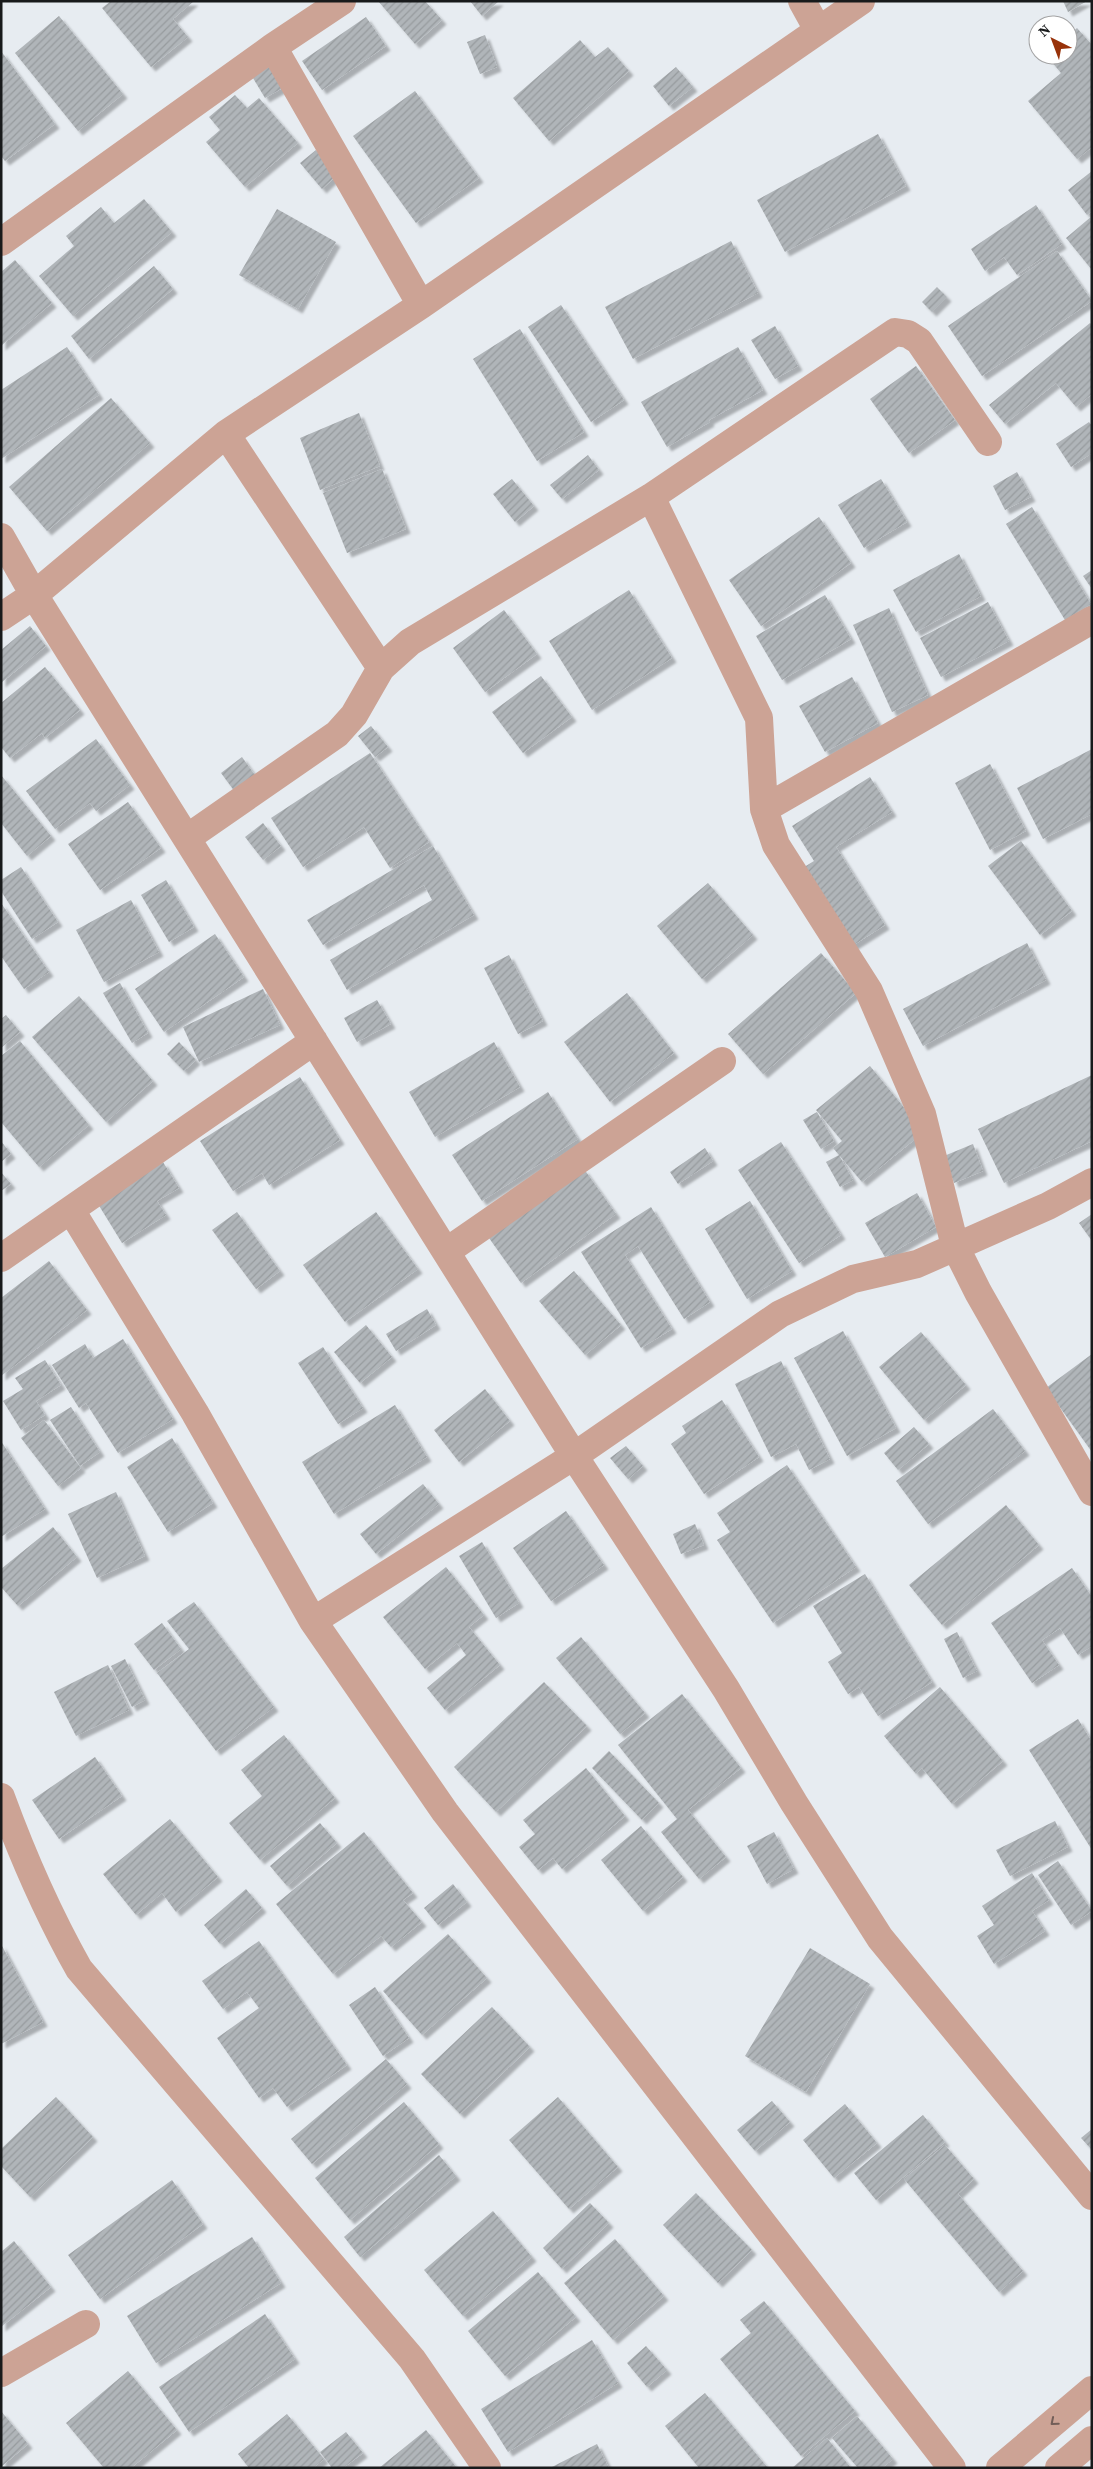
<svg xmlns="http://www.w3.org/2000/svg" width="1093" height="2469" font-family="'Source Serif 4',serif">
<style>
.building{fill:url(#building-hatch);filter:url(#shadow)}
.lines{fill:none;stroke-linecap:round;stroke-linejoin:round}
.minor{stroke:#cca395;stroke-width:28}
.oneway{stroke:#725e58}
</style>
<defs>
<pattern id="building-hatch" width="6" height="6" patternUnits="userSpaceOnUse" patternTransform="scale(1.25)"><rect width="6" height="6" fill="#b0b5b9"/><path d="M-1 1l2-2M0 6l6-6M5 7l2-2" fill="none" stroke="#979b9e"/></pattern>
<filter id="shadow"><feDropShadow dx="4.5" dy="4.5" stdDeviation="1" flood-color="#0004"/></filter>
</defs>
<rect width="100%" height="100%" fill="#e7ecf1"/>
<path class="building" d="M 111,1 L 194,1 L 173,19 L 188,37 L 151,67 L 102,8 Z
M 378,1 L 425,1 L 442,20 L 415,44 Z
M 470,1 L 499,1 L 482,16 Z
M 1063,1 L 1087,1 L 1068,12 Z
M 59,16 L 123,94 L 78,131 L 15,53 Z
M 366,17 L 386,46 L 322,90 L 302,61 Z
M 1077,28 L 1092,45 L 1092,147 L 1077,159 L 1028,101 L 1061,73 L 1046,55 L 1068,55 L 1068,36 Z
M 485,35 L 497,67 L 480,74 L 467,42 Z
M 580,40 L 595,57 L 608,47 L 629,71 L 549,141 L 513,98 Z
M 1,51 L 55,124 L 5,161 L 1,156 Z
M 271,60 L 286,86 L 265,98 L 250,73 Z
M 676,67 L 693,87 L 669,106 L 653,86 Z
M 415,91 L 479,178 L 416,223 L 353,136 Z
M 235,95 L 247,108 L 259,98 L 298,143 L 245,187 L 206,142 L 220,130 L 209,117 Z
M 878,134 L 906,186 L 785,252 L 757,200 Z
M 316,150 L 337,175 L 322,189 L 300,163 Z
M 1092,171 L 1092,211 L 1087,215 L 1068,190 Z
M 144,199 L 172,232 L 73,316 L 39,276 L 74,246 L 66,236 L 101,207 L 114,223 Z
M 1036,205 L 1062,244 L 1017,275 L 1004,257 L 985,271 L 971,249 Z
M 277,209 L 336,242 L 298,309 L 239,275 Z
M 1092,216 L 1092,270 L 1066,238 Z
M 731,241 L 758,293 L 633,359 L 605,307 Z
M 1057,251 L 1092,301 L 982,376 L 948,326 Z
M 15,260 L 52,303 L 1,346 L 1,272 Z
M 154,266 L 173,289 L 89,359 L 71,336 Z
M 937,287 L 947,297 L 932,312 L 922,302 Z
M 561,305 L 624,400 L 591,422 L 528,327 Z
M 1090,323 L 1092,325 L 1092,394 L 1076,407 L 1056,383 L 1005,424 L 989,405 Z
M 775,326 L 798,366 L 775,379 L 751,340 Z
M 520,329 L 584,432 L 537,461 L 473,359 Z
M 67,347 L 99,395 L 1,459 L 1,390 Z
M 738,347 L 763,390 L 709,420 L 710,422 L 667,447 L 641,402 Z
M 916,366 L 955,420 L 909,453 L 870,399 Z
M 111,398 L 150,443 L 47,531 L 9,487 Z
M 359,413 L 380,466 L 320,490 L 300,438 Z
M 1089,422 L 1092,426 L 1092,453 L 1071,467 L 1056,444 Z
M 588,455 L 599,470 L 562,499 L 550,485 Z
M 382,469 L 406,529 L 347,553 L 323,493 Z
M 1017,472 L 1031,497 L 1005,510 L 993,486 Z
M 512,479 L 534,506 L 515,522 L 493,494 Z
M 881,479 L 907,522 L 864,548 L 838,505 Z
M 1032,507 L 1091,604 L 1065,620 L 1006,524 Z
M 819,517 L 851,563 L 761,626 L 729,580 Z
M 959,554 L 981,596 L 916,632 L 893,590 Z
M 1092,570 L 1092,589 L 1083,576 Z
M 629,590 L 672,658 L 592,710 L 549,641 Z
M 825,595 L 851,639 L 782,680 L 756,636 Z
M 988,602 L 1009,641 L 941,677 L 920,638 Z
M 889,608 L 928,695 L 892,712 L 853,625 Z
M 504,610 L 537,654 L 485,692 L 453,648 Z
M 30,626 L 46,646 L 1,683 L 1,650 Z
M 45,667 L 80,710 L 45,738 L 42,733 L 10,758 L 1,747 L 1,703 Z
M 541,676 L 572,717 L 523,753 L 492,712 Z
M 852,677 L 878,723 L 825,752 L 799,706 Z
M 371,726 L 388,747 L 375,757 L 358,736 Z
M 96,739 L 130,785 L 96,811 L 90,803 L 55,829 L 26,791 Z
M 1092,749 L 1092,814 L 1043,839 L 1017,788 Z
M 370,753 L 429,842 L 390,868 L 364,827 L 303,867 L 271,818 Z
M 242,757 L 259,781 L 238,796 L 221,773 Z
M 990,764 L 1026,831 L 990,850 L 955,783 Z
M 1,775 L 51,836 L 27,856 L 1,823 Z
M 870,777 L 892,812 L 836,847 L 885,925 L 849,948 L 801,869 L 814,861 L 792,826 Z
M 128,802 L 161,848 L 100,890 L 68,844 Z
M 263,823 L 281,846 L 263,860 L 245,837 Z
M 1021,841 L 1072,911 L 1040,935 L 988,866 Z
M 433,846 L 474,915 L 347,990 L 330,960 L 432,900 L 424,885 L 323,945 L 307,920 Z
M 21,867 L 58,922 L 32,939 L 1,891 L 1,880 Z
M 166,880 L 194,927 L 169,942 L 141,895 Z
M 708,883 L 753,935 L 702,979 L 657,926 Z
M 131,900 L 159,952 L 104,982 L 76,930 Z
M 1,903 L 49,972 L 24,989 L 1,956 Z
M 215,934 L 244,977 L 164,1032 L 135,989 Z
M 1027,943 L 1046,980 L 923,1046 L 903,1009 Z
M 821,953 L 856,993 L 763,1074 L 728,1034 Z
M 509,955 L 543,1021 L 518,1034 L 484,968 Z
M 120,983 L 148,1033 L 132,1043 L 103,993 Z
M 263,989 L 280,1025 L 199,1062 L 183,1027 Z
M 627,993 L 674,1053 L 610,1102 L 564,1042 Z
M 79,996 L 153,1081 L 106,1122 L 32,1037 Z
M 377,1000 L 391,1024 L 357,1042 L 344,1018 Z
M 6,1015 L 20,1032 L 1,1048 L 1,1019 Z
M 20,1041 L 89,1125 L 39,1167 L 1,1122 L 1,1056 Z
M 179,1042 L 196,1060 L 184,1071 L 167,1054 Z
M 494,1042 L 520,1087 L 435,1137 L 409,1092 Z
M 870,1066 L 924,1132 L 862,1182 L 833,1148 L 842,1141 L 816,1110 Z
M 1092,1075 L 1092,1141 L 1004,1183 L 978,1129 Z
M 300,1077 L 340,1140 L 269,1185 L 262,1173 L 233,1191 L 200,1141 Z
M 548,1092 L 578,1139 L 482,1201 L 452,1155 Z
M 817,1112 L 834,1141 L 821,1149 L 803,1120 Z
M 1,1141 L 11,1154 L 1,1162 Z
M 781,1142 L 841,1235 L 799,1263 L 738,1170 Z
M 973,1144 L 983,1171 L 954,1183 L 944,1156 Z
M 705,1148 L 713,1161 L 678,1184 L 670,1172 Z
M 839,1155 L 853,1180 L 840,1187 L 826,1162 Z
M 163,1162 L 179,1188 L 157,1201 L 166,1215 L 122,1243 L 98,1204 Z
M 584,1169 L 616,1214 L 521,1283 L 489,1238 Z
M 1,1172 L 11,1184 L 1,1191 Z
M 917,1193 L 936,1227 L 885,1257 L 865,1223 Z
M 750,1201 L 792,1271 L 747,1299 L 705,1229 Z
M 651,1207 L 710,1302 L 684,1319 L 638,1246 L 625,1255 L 672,1329 L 641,1348 L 581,1252 Z
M 237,1212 L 280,1271 L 256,1289 L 212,1230 Z
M 376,1212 L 418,1269 L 345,1322 L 303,1265 Z
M 1092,1214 L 1092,1241 L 1079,1223 Z
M 49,1261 L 87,1310 L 1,1376 L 1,1298 Z
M 574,1271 L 621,1325 L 585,1355 L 539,1301 Z
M 427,1309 L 436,1325 L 396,1351 L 386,1334 Z
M 366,1325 L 392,1357 L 360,1383 L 334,1352 Z
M 843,1331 L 896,1428 L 847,1456 L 794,1358 Z
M 921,1332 L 966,1385 L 924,1420 L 879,1367 Z
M 123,1339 L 173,1419 L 118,1453 L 86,1403 L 79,1408 L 52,1365 L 85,1344 L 93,1358 Z
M 323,1347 L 363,1408 L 338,1424 L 298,1363 Z
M 1092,1354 L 1092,1452 L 1046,1388 Z
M 45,1360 L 61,1385 L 36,1401 L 45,1415 L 21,1430 L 3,1401 L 23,1389 L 15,1378 Z
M 781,1361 L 830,1459 L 809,1470 L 796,1444 L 771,1457 L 735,1384 Z
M 485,1389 L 510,1421 L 459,1462 L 434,1430 Z
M 722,1400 L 759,1457 L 704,1494 L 671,1444 L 686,1433 L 682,1426 Z
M 395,1405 L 427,1457 L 334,1514 L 302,1462 Z
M 71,1407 L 100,1452 L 80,1466 L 50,1420 Z
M 993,1409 L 1025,1451 L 928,1524 L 896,1481 Z
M 44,1420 L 81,1468 L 58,1486 L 21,1438 Z
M 914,1427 L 929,1444 L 898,1470 L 884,1453 Z
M 172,1438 L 213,1503 L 168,1532 L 127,1467 Z
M 1,1441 L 45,1509 L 1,1537 Z
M 626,1446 L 643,1466 L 628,1479 L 610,1458 Z
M 787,1465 L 856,1567 L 773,1623 L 717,1540 L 730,1532 L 717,1513 Z
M 423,1484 L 439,1504 L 376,1554 L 360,1534 Z
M 116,1492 L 145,1556 L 97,1578 L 68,1514 Z
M 1006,1505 L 1039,1545 L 942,1625 L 909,1585 Z
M 566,1511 L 604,1565 L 551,1601 L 513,1548 Z
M 695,1524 L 704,1545 L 681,1554 L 673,1534 Z
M 53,1527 L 77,1557 L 18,1606 L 1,1587 L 1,1569 Z
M 482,1542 L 519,1603 L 496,1618 L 459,1556 Z
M 446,1567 L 484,1615 L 469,1627 L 500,1665 L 445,1710 L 427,1688 L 466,1655 L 457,1643 L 425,1669 L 383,1617 Z
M 1072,1568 L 1092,1597 L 1092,1646 L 1078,1655 L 1060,1628 L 1042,1640 L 1059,1665 L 1032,1683 L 991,1623 Z
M 865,1574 L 932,1682 L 878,1716 L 859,1687 L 848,1694 L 828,1662 L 842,1653 L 813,1606 Z
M 194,1602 L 274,1707 L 216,1751 L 157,1673 L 189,1649 L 167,1621 Z
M 162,1623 L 181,1649 L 154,1670 L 134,1644 Z
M 957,1632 L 977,1671 L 963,1678 L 944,1639 Z
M 581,1637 L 645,1713 L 620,1734 L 556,1658 Z
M 125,1659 L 145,1700 L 132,1707 L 111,1666 Z
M 108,1665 L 129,1710 L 76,1736 L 54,1692 Z
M 544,1682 L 587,1726 L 496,1812 L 454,1767 Z
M 940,1687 L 1003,1761 L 952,1804 L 922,1768 L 916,1774 L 884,1736 Z
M 682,1694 L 741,1768 L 688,1810 L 726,1857 L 699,1879 L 661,1832 L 677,1819 L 618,1745 Z
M 1078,1719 L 1092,1742 L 1092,1850 L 1029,1750 Z
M 284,1735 L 335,1798 L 260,1860 L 229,1823 L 262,1796 L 241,1770 Z
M 609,1751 L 659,1803 L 642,1820 L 592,1768 Z
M 95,1757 L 122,1796 L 59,1839 L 32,1800 Z
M 586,1768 L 625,1816 L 562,1869 L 553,1858 L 538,1870 L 519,1847 L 535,1834 L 523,1820 Z
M 170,1819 L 218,1877 L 176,1912 L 162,1893 L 136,1915 L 103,1874 Z
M 1055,1821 L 1068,1847 L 1010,1876 L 996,1850 Z
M 320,1823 L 337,1843 L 287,1886 L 270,1866 Z
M 641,1826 L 683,1877 L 643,1911 L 601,1860 Z
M 364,1832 L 413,1893 L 403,1900 L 422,1922 L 391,1947 L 381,1936 L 333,1974 L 276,1904 Z
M 774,1832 L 794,1869 L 767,1884 L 747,1846 Z
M 1058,1861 L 1092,1911 L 1071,1925 L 1038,1875 Z
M 1032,1873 L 1049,1900 L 1032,1911 L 1045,1931 L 994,1964 L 977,1936 L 994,1925 L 982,1906 Z
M 453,1884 L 467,1902 L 438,1925 L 424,1908 Z
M 246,1889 L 262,1908 L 220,1944 L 204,1925 Z
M 448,1934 L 487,1978 L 422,2035 L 383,1991 Z
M 259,1941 L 347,2065 L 287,2107 L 273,2088 L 259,2098 L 217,2038 L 259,2008 L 247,1992 L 223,2009 L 202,1981 Z
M 1,1944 L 43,2022 L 1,2044 Z
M 810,1948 L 870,1984 L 806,2092 L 745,2056 Z
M 375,1987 L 409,2038 L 383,2056 L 349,2005 Z
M 492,2007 L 530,2047 L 460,2114 L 421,2074 Z
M 386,2059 L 407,2084 L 312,2164 L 291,2139 Z
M 56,2097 L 93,2137 L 30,2197 L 1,2166 L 1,2149 Z
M 558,2097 L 618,2167 L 569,2209 L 509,2140 Z
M 772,2101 L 790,2122 L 755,2151 L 737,2130 Z
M 404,2102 L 439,2144 L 350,2220 L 315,2178 Z
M 845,2104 L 877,2143 L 834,2178 L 803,2140 Z
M 923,2115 L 945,2142 L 876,2200 L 854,2173 Z
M 1092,2129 L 1092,2150 L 1081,2138 Z
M 945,2145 L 974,2179 L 958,2194 L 1023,2271 L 999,2292 L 904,2179 Z
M 439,2155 L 456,2176 L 360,2257 L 344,2237 Z
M 172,2180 L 203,2224 L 100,2299 L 68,2255 Z
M 696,2193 L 752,2250 L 718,2283 L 663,2225 Z
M 590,2203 L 609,2223 L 562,2269 L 543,2248 Z
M 493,2211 L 532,2257 L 463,2316 L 424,2270 Z
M 252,2237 L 281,2283 L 156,2363 L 127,2316 Z
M 615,2239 L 664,2296 L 613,2340 L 564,2283 Z
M 14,2241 L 51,2287 L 1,2327 L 1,2252 Z
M 538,2272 L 576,2317 L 505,2376 L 468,2331 Z
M 764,2301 L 855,2411 L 801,2456 L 720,2359 L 751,2333 L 740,2320 Z
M 265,2314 L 295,2359 L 189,2432 L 159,2387 Z
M 592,2340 L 618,2383 L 508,2452 L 481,2409 Z
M 646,2346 L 667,2370 L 647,2387 L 627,2363 Z
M 128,2371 L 177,2430 L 131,2468 L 104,2468 L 66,2423 Z
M 705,2393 L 768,2468 L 699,2468 L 665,2426 Z
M 1,2411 L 28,2444 L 1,2467 Z
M 287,2414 L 324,2459 L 313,2468 L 249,2468 L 238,2454 Z
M 857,2416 L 893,2459 L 882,2468 L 858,2468 L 832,2438 Z
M 426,2430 L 457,2468 L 379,2468 Z
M 346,2432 L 363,2453 L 343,2468 L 332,2468 L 320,2452 Z
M 827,2438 L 851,2468 L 792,2468 Z
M 597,2444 L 609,2468 L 550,2468 Z"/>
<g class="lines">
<path class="minor" d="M 802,1 L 818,30
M 273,47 L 421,305
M 1,242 L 273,47 L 342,1
M 226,434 L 381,668
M 651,497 L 759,718 L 764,809 L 776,845 L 869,991 L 922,1114 L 955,1246 L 978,1292 L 1092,1492
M 1,537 L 34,595 L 574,1456 L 726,1689 L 794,1803 L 880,1938 L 1092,2196
M 1,617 L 34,595 L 226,434 L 421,305 L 861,1
M 764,809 L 1092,620
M 187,838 L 337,734 L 354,715 L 381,668 L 410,642 L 651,497 L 895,332 L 908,334 L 919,341 L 988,442
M 71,1210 L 195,1413 L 313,1621 L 445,1812 L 952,2468
M 447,1251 L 722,1061
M 1,1258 L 314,1041
M 313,1621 L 574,1456 L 780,1314 L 853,1279 L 917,1264 L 1048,1206 L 1092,1182
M 1,1797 C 23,1857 48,1914 79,1969 L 412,2359 L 487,2468
M 1,2373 L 86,2324
M 1000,2468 L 1092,2390
M 1059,2468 L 1092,2440"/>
</g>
<defs><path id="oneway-chevron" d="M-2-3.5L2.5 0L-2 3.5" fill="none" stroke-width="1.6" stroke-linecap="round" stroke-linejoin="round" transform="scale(1.25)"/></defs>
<use class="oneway" href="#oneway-chevron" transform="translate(1054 2422) rotate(140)"/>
<rect width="1093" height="2469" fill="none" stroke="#181a1b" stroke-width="5"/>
<g transform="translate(1053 40) rotate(318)"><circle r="24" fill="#ffffff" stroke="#a3a3a4"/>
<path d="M0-4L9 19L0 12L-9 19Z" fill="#983209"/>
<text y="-8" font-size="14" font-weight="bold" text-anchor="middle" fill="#181a1b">N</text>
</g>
</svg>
